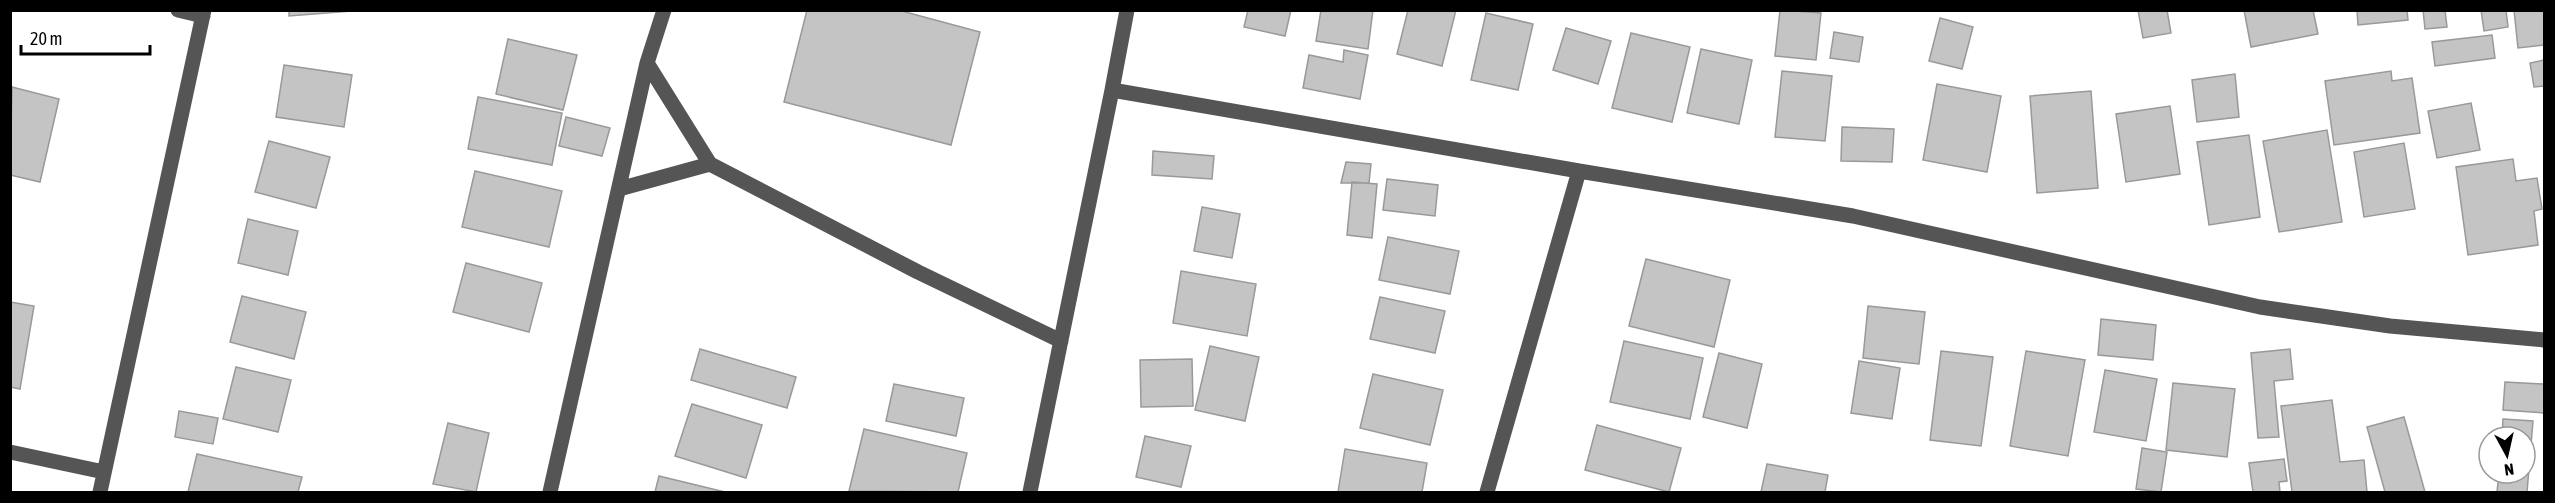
<svg xmlns="http://www.w3.org/2000/svg" width="2555" height="503" font-family="'Asap Condensed',sans-serif">
<style>
.building{fill:#c4c4c4;stroke:#999;stroke-width:1.5}
.lines{fill:none;stroke-linecap:round;stroke-linejoin:round}
.minor{stroke:#555;stroke-width:15}
</style>
<rect width="100%" height="100%" fill="#fff"/>
<path class="building" d="M 289,10 L 365,10 L 289,16 Z
M 807,10 L 898,10 L 980,32 L 951,145 L 784,102 Z
M 1248,10 L 1291,10 L 1285,36 L 1244,27 Z
M 1321,10 L 1373,10 L 1368,49 L 1316,41 Z
M 1408,10 L 1456,10 L 1442,66 L 1397,54 Z
M 1780,10 L 1821,13 L 1816,60 L 1775,56 Z
M 2138,10 L 2167,10 L 2171,33 L 2143,38 Z
M 2244,10 L 2313,10 L 2318,34 L 2251,47 Z
M 2357,10 L 2407,10 L 2408,20 L 2358,25 Z
M 2423,10 L 2445,10 L 2447,27 L 2425,29 Z
M 2481,10 L 2506,10 L 2508,27 L 2484,31 Z
M 2514,10 L 2544,10 L 2544,45 L 2518,48 Z
M 1486,13 L 1533,24 L 1518,90 L 1471,80 Z
M 1940,18 L 1973,27 L 1962,69 L 1929,61 Z
M 1566,28 L 1611,41 L 1598,84 L 1553,70 Z
M 1834,32 L 1863,37 L 1859,62 L 1830,58 Z
M 1631,33 L 1690,47 L 1672,122 L 1612,108 Z
M 2492,35 L 2495,58 L 2435,66 L 2432,42 Z
M 508,39 L 577,55 L 563,110 L 496,94 Z
M 1701,49 L 1752,60 L 1739,124 L 1687,113 Z
M 1344,50 L 1368,55 L 1360,99 L 1303,88 L 1309,55 L 1343,62 Z
M 2544,60 L 2544,86 L 2534,87 L 2530,63 Z
M 284,65 L 352,75 L 344,127 L 276,117 Z
M 1782,71 L 1832,76 L 1825,141 L 1775,137 Z
M 2391,71 L 2392,81 L 2412,78 L 2420,133 L 2334,145 L 2325,81 Z
M 2235,74 L 2239,117 L 2197,122 L 2192,80 Z
M 1937,84 L 2001,96 L 1987,172 L 1923,160 Z
M 12,87 L 59,99 L 40,182 L 10,175 Z
M 2091,91 L 2098,188 L 2037,193 L 2030,96 Z
M 478,97 L 562,113 L 552,165 L 468,149 Z
M 2471,103 L 2480,150 L 2437,158 L 2428,111 Z
M 2170,106 L 2180,174 L 2126,182 L 2116,114 Z
M 566,117 L 610,128 L 602,156 L 559,146 Z
M 1842,127 L 1894,129 L 1892,162 L 1841,161 Z
M 2327,130 L 2342,222 L 2279,232 L 2263,141 Z
M 2249,135 L 2260,217 L 2209,225 L 2197,142 Z
M 269,141 L 330,157 L 316,208 L 255,192 Z
M 2404,143 L 2415,209 L 2364,217 L 2354,152 Z
M 1153,151 L 1214,156 L 1212,179 L 1152,175 Z
M 2513,159 L 2516,181 L 2537,178 L 2542,209 L 2534,211 L 2538,245 L 2468,255 L 2456,167 Z
M 1346,162 L 1371,164 L 1369,183 L 1341,183 Z
M 475,171 L 562,191 L 549,247 L 462,227 Z
M 1387,179 L 1438,185 L 1435,216 L 1383,210 Z
M 1352,182 L 1377,184 L 1372,238 L 1347,235 Z
M 1202,207 L 1240,214 L 1232,258 L 1194,251 Z
M 248,219 L 298,231 L 288,275 L 238,263 Z
M 1388,237 L 1459,251 L 1450,294 L 1379,280 Z
M 1646,259 L 1730,280 L 1714,347 L 1629,326 Z
M 466,263 L 542,283 L 529,332 L 453,312 Z
M 1181,271 L 1256,284 L 1247,336 L 1173,323 Z
M 242,296 L 306,312 L 294,359 L 230,342 Z
M 1380,297 L 1445,311 L 1435,353 L 1370,339 Z
M 10,302 L 34,306 L 20,389 L 10,387 Z
M 1868,306 L 1925,312 L 1919,364 L 1863,358 Z
M 2101,319 L 2156,325 L 2153,360 L 2098,355 Z
M 1624,341 L 1703,358 L 1690,419 L 1610,402 Z
M 1210,346 L 1259,357 L 1245,421 L 1195,410 Z
M 700,349 L 796,377 L 787,408 L 691,380 Z
M 2290,349 L 2293,379 L 2274,381 L 2279,437 L 2258,438 L 2251,353 Z
M 1941,351 L 1993,357 L 1981,446 L 1930,440 Z
M 2026,351 L 2085,360 L 2068,456 L 2010,446 Z
M 1719,353 L 1762,364 L 1747,428 L 1703,417 Z
M 1192,359 L 1193,406 L 1141,407 L 1140,360 Z
M 1859,361 L 1900,368 L 1892,419 L 1851,413 Z
M 236,367 L 291,380 L 278,432 L 223,419 Z
M 2105,370 L 2157,379 L 2146,441 L 2094,432 Z
M 1373,374 L 1443,390 L 1430,445 L 1360,428 Z
M 2505,382 L 2544,384 L 2544,413 L 2503,410 Z
M 2173,383 L 2235,389 L 2227,457 L 2166,450 Z
M 894,384 L 964,398 L 956,436 L 886,421 Z
M 2332,400 L 2340,462 L 2364,460 L 2367,492 L 2292,492 L 2281,406 Z
M 692,404 L 762,425 L 746,478 L 675,456 Z
M 179,411 L 218,418 L 213,444 L 175,437 Z
M 2404,417 L 2425,492 L 2385,492 L 2367,427 Z
M 2503,419 L 2533,421 L 2527,492 L 2497,492 L 2499,473 L 2525,473 L 2525,437 L 2502,437 Z
M 448,423 L 489,433 L 476,492 L 433,484 Z
M 1597,425 L 1681,448 L 1669,492 L 1585,470 Z
M 864,429 L 967,453 L 958,492 L 849,491 Z
M 1145,436 L 1191,446 L 1181,487 L 1136,477 Z
M 2142,448 L 2167,452 L 2161,492 L 2136,489 Z
M 1345,449 L 1427,463 L 1422,492 L 1338,492 Z
M 197,454 L 302,477 L 298,492 L 188,492 Z
M 2284,459 L 2287,481 L 2279,482 L 2280,492 L 2253,492 L 2249,463 Z
M 1767,464 L 1828,475 L 1825,492 L 1761,492 Z
M 659,476 L 725,492 L 655,492 Z"/>
<g class="lines">
<path class="minor" d="M 178,10 L 203,16
M 1127,10 L 1112,90 L 1579,171 L 1487,492
M 647,63 L 664,10
M 1579,171 L 1853,216 L 2260,307 L 2390,326 L 2544,340
M 619,189 L 710,164
M 10,452 L 104,472
M 100,492 L 204,10
M 550,492 L 647,63 L 710,164 L 918,272 L 1061,341
M 1030,492 L 1112,90"/>
</g>
<rect width="2555" height="503" fill="none" stroke="#000000" stroke-width="24"/>
<g transform="translate(2507 455) rotate(172)"><circle r="28" fill="#ffffff" stroke="#999999" stroke-width="1.5"/>
<path d="M0-4.5L10 22L0 15L-10 22Z" fill="#000000"/>
<text y="-9" font-size="16" font-weight="bold" text-anchor="middle" fill="#000000">N</text>
</g>
<path d="M21 45v9h129v-9" fill="none" stroke="#000000" stroke-width="3"/>
<text x="30" y="45" font-size="18" fill="#000000" stroke="#ffffff" stroke-width="4.5" paint-order="stroke">20 m</text>
</svg>
